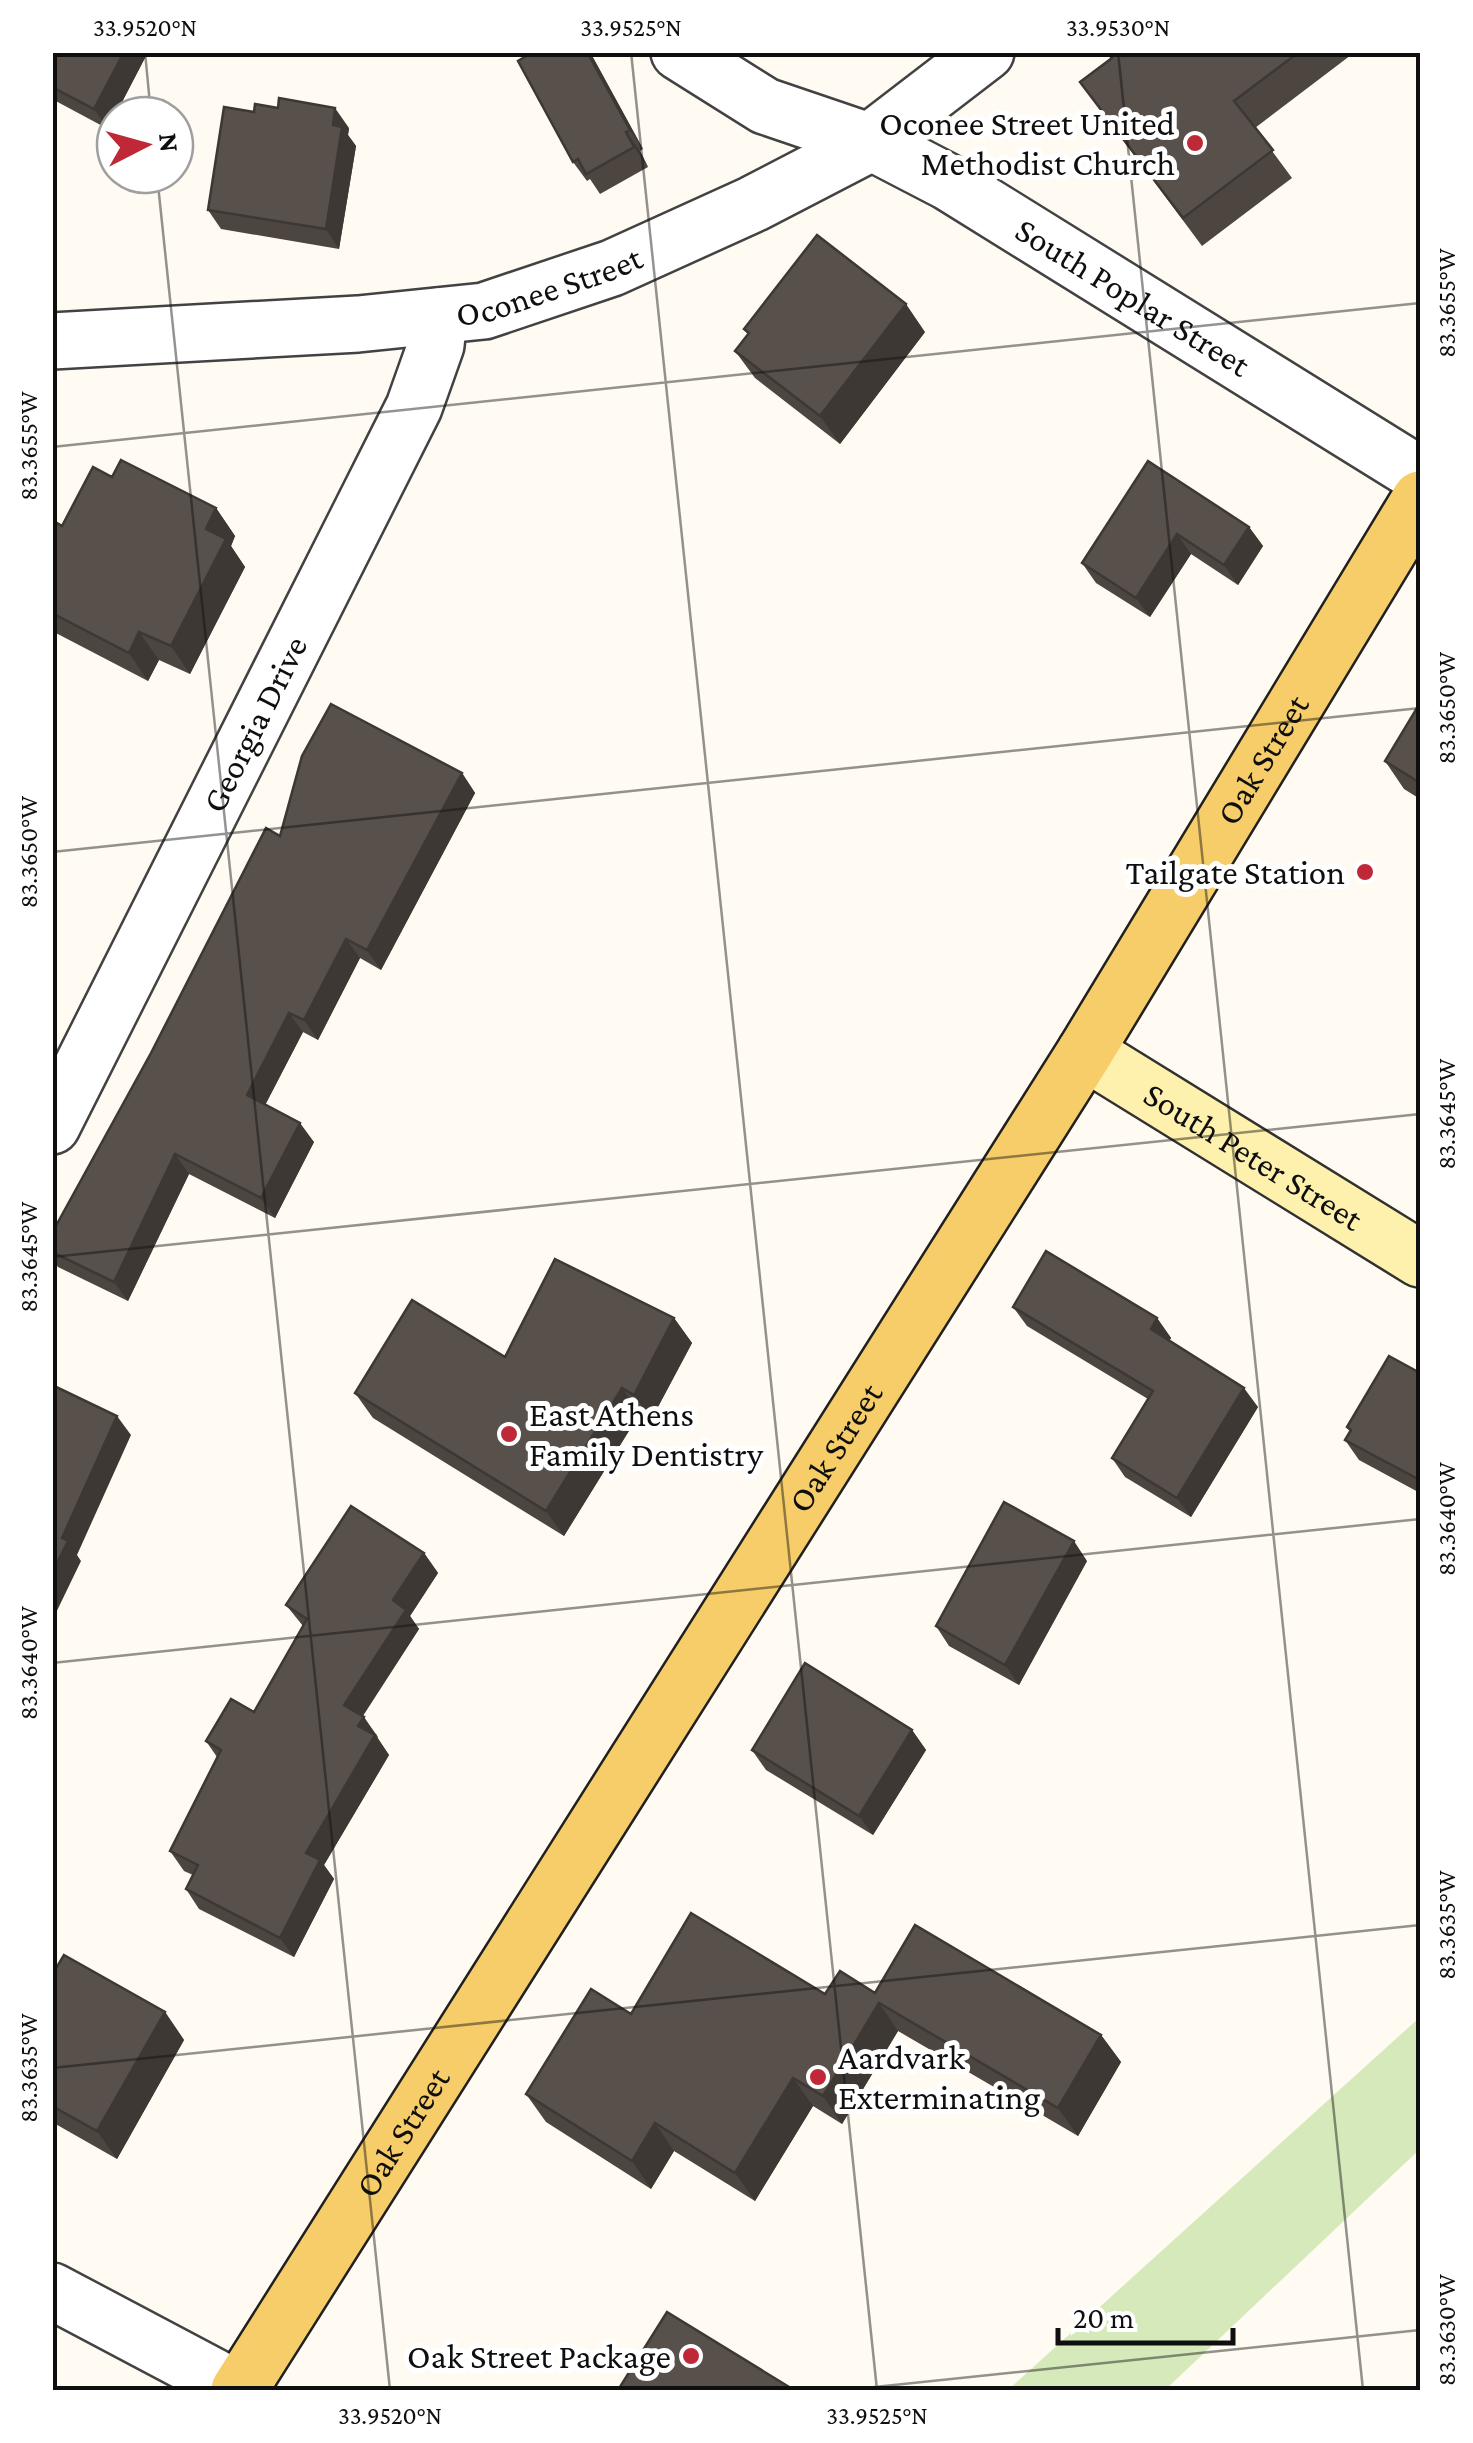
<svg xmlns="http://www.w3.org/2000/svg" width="1473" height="2443" font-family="'Crimson Pro',serif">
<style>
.green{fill:#d6e9bb}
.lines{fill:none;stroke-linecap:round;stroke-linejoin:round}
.street-casing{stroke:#424242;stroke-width:60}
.secondary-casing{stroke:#313131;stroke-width:60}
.primary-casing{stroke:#202020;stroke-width:60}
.street{stroke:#fff;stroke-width:55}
.secondary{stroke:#fef1ad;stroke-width:55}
.primary{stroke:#f7cd69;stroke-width:55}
.wall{fill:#4c4540}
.shaded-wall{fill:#3e3834}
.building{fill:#58504b;stroke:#3e3834;stroke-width:2.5}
.ticks{fill:none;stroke:#0f0f0f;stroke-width:2.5;stroke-opacity:0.45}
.poi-dot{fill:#bf2837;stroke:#fff;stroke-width:4}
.labels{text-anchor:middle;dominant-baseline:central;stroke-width:10;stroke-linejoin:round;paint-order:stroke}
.poi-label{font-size:35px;fill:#0f0f0f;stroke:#fff;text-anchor:end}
.street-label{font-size:35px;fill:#0f0f0f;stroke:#fff}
.neatline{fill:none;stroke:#0f0f0f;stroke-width:4}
.ticks-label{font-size:25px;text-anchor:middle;fill:#0f0f0f}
</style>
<rect width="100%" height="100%" fill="#fffbf2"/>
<path class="green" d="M 1420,2017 L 1420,2149 L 1165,2390 L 1008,2390 Z"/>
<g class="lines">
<g class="street-casing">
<g id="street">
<path id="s1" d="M 679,52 L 765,106 L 871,142 L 948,182 L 1420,475"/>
<path id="s2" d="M 52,341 L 358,324 L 484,311 L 612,268 L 753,204 L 861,148 L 986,52"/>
<path id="s3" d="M 52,1126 L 414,407 L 436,345 L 439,316"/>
<path d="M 52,2291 L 239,2390"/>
</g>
</g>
<g class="secondary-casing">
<g id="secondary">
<path id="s4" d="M 1085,1052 L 1420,1259"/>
</g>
</g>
<g class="primary-casing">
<g id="primary">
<path id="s5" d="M 239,2390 L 1085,1052 L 1420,499"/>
</g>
</g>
<use href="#street" class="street"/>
<use href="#secondary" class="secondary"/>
<use href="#primary" class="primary"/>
</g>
<path class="wall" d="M 52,52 L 148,52 L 108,129 L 52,99 Z
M 533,52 L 590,52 L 643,149 L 640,151 L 648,167 L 600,194 L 590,179 L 587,181 L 573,162 Z
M 1106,52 L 1355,52 L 1255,128 L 1292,178 L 1202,246 L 1080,82 L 1111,59 Z
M 349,128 L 348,135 L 356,146 L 339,249 L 221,229 L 208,210 Z
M 744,329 L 925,332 L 840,444 L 755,378 L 735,351 L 748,335 Z
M 1148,461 L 1249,527 L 1263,546 L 1238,585 L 1191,554 L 1150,617 L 1096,583 L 1082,563 Z
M 112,477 L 216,508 L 235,536 L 231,546 L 245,567 L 190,674 L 159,660 L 148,681 L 52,631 L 52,520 L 62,526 Z
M 1420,703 L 1420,799 L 1404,789 L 1385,761 Z
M 462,773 L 475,793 L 381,970 L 360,958 L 318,1040 L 303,1032 L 265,1105 L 314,1142 L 275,1218 L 189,1174 L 128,1301 L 58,1267 L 52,1259 L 52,1233 L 280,836 Z
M 1013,1307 L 1157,1318 L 1171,1338 L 1169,1341 L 1258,1407 L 1191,1517 L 1125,1477 L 1112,1458 L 1148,1399 L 1027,1326 Z
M 674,1318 L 692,1343 L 651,1420 L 640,1413 L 564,1536 L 373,1418 L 355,1393 Z
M 1420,1373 L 1420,1493 L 1359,1460 L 1345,1440 L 1350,1432 L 1347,1427 Z
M 424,1553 L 438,1573 L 410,1616 L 419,1629 L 363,1716 L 378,1737 L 377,1738 L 389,1755 L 324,1865 L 334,1879 L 294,1957 L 199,1909 L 186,1889 L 193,1875 L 184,1871 L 170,1851 L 217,1757 L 206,1741 L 254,1712 L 303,1626 L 286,1605 Z
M 1087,1561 L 1019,1685 L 949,1646 L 936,1626 Z
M 912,1730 L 926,1750 L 873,1835 L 766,1770 L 752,1750 Z
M 52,1975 L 165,2012 L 184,2040 L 117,2159 L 52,2122 Z
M 875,1993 L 1101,2035 L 1121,2062 L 1078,2136 L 898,2031 L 842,2124 L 813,2106 L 755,2201 L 674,2151 L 651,2189 L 546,2122 L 526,2094 L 631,2014 L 825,1994 Z"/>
<path class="shaded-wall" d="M 124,52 L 148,52 L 108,129 L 94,109 Z
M 587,52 L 590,52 L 643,149 L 630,130 Z
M 335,108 L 349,128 L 348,135 L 356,146 L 339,249 L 326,229 Z
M 626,132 L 640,151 L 648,167 L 634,147 Z
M 906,304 L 925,332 L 840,444 L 820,416 Z
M 216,508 L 235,536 L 231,546 L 245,567 L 190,674 L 171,646 L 206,529 Z
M 1249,527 L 1263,546 L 1238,585 L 1224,565 Z
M 1177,534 L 1191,554 L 1150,617 L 1136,598 Z
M 139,632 L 159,660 L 148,681 L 129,653 Z
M 462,773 L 475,793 L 381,970 L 367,950 Z
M 346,939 L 360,958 L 318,1040 L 304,1020 Z
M 289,1013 L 303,1032 L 260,1115 L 247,1095 Z
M 300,1123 L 314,1142 L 275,1218 L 261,1198 Z
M 175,1154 L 189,1174 L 128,1301 L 114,1282 Z
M 674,1318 L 692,1343 L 651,1420 L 634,1395 Z
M 1157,1318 L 1171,1338 L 1164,1349 L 1151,1329 Z
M 622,1388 L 640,1413 L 564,1536 L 546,1511 Z
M 1244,1388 L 1258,1407 L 1191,1517 L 1177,1498 Z
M 117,1416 L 131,1435 L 77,1555 L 81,1561 L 52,1621 L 52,1573 L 62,1538 Z
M 1074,1541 L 1087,1561 L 1019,1685 L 1005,1665 Z
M 424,1553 L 438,1573 L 410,1616 L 419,1629 L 357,1724 L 344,1705 L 393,1600 Z
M 364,1717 L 389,1755 L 324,1865 L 334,1879 L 294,1957 L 280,1938 L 306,1853 L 358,1726 Z
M 912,1730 L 926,1750 L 873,1835 L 859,1816 Z
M 879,2003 L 898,2031 L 842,2124 L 823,2096 Z
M 165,2012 L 184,2040 L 117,2159 L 97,2131 Z
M 1101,2035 L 1121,2062 L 1078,2136 L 1058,2108 Z
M 793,2078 L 813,2106 L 755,2201 L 735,2173 Z
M 655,2123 L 674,2151 L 651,2189 L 632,2161 Z"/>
<path class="building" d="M 52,52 L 124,52 L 94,109 L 52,87 Z
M 533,52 L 587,52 L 630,130 L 626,132 L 634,147 L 586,174 L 578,159 L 573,162 L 518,61 Z
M 1107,52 L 1299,52 L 1234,101 L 1273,150 L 1183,218 L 1080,82 L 1112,58 Z
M 279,98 L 335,108 L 333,125 L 342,127 L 326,229 L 208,210 L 224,107 L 254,112 L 255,104 L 278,108 Z
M 817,235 L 906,304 L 820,416 L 735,351 L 749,333 L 744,329 Z
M 121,460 L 216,508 L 206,529 L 226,539 L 171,646 L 139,632 L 129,653 L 52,613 L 52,520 L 62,526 L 93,467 L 112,477 Z
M 1148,461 L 1249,527 L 1224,565 L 1177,534 L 1136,598 L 1082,563 Z
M 1420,703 L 1420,783 L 1385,761 Z
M 331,704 L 462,773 L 367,950 L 346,939 L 304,1020 L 289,1013 L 247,1095 L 300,1123 L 261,1198 L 175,1154 L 114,1282 L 52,1252 L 52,1233 L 151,1053 L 266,828 L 280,836 L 302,756 Z
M 1046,1251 L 1157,1318 L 1151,1329 L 1244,1388 L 1177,1498 L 1112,1458 L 1153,1391 L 1013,1307 Z
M 555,1259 L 674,1318 L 634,1395 L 622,1388 L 546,1511 L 355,1393 L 412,1300 L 505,1357 Z
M 1389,1356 L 1420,1373 L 1420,1480 L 1345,1440 L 1351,1430 L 1347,1427 Z
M 52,1385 L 117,1416 L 62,1538 L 68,1541 L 52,1573 Z
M 1004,1502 L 1074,1541 L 1005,1665 L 936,1626 Z
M 351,1506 L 424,1553 L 393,1600 L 406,1610 L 344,1705 L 364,1717 L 358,1726 L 375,1735 L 306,1853 L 320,1860 L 280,1938 L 186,1889 L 198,1865 L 170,1851 L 221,1750 L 206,1741 L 231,1699 L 254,1712 L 307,1619 L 286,1605 Z
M 805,1663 L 912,1730 L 859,1816 L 752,1750 Z
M 691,1913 L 825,1994 L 840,1971 L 875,1993 L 915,1925 L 1101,2035 L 1058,2108 L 879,2003 L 823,2096 L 793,2078 L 735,2173 L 655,2123 L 632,2161 L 526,2094 L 591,1989 L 631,2014 Z
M 64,1955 L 165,2012 L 97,2131 L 52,2106 L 52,1975 Z
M 667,2312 L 794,2390 L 618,2390 Z"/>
<path class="ticks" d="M 145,52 L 151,115M 631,52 L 877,2390M 1118,52 L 1363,2390M 157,175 L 390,2390M 52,447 L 1420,303M 52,852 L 1420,708M 52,1257 L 1420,1114M 52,1663 L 1420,1519M 52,2068 L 1420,1925M 846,2390 L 1420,2330"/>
<g class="poi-dot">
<circle cx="1195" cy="143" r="10"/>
<circle cx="1365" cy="872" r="10"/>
<circle cx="509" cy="1434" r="10"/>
<circle cx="818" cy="2077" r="10"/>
<circle cx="691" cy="2356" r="10"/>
</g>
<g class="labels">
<g class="poi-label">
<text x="1175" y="123">Oconee Street United<tspan x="1175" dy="40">Methodist Church</tspan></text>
<text x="1345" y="872">Tailgate Station</text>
<text x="529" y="1414" text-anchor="start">East Athens<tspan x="529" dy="40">Family Dentistry</tspan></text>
<text x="838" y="2057" text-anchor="start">Aardvark<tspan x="838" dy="40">Exterminating</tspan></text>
<text x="671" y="2356">Oak Street Package</text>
</g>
<g class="street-label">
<text stroke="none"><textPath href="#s2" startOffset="502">Oconee Street</textPath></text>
<text stroke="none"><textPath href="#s1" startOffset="518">South Poplar Street</textPath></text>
<text stroke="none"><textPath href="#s3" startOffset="450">Georgia Drive</textPath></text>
<text stroke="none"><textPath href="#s5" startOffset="1925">Oak Street</textPath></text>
<text stroke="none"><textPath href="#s4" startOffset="198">South Peter Street</textPath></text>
<text stroke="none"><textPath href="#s5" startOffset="1115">Oak Street</textPath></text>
<text stroke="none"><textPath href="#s5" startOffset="305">Oak Street</textPath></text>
</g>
</g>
<rect width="1473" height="2443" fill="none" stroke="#ffffff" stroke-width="110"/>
<g transform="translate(145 145) rotate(84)"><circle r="48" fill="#ffffff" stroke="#9f9f9f" stroke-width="2.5"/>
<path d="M0-8L18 38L0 25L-18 38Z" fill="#bf2837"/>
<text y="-15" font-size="28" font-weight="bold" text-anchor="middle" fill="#0f0f0f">N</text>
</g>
<path d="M1058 2328v15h175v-15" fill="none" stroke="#0f0f0f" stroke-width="5"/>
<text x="1073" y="2328" font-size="30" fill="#0f0f0f" stroke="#ffffff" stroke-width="8" paint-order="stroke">20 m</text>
<rect x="55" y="55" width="1363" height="2333" class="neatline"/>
<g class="ticks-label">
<text x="145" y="36">33.9520°N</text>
<text x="631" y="36">33.9525°N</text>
<text x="1118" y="36">33.9530°N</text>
<text transform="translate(1446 303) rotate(-90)" y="9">83.3655°W</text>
<text transform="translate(28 446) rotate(-90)" y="9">83.3655°W</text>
<text transform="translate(1446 708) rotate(-90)" y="9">83.3650°W</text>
<text transform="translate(28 852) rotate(-90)" y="9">83.3650°W</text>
<text transform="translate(1446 1114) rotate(-90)" y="9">83.3645°W</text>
<text transform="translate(28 1257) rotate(-90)" y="9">83.3645°W</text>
<text transform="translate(1446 1519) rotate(-90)" y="9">83.3640°W</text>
<text transform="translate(28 1663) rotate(-90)" y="9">83.3640°W</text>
<text transform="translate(1446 1925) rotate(-90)" y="9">83.3635°W</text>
<text transform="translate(28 2068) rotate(-90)" y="9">83.3635°W</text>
<text transform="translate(1446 2330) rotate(-90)" y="9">83.3630°W</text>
<text x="390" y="2424">33.9520°N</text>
<text x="877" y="2424">33.9525°N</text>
</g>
</svg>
